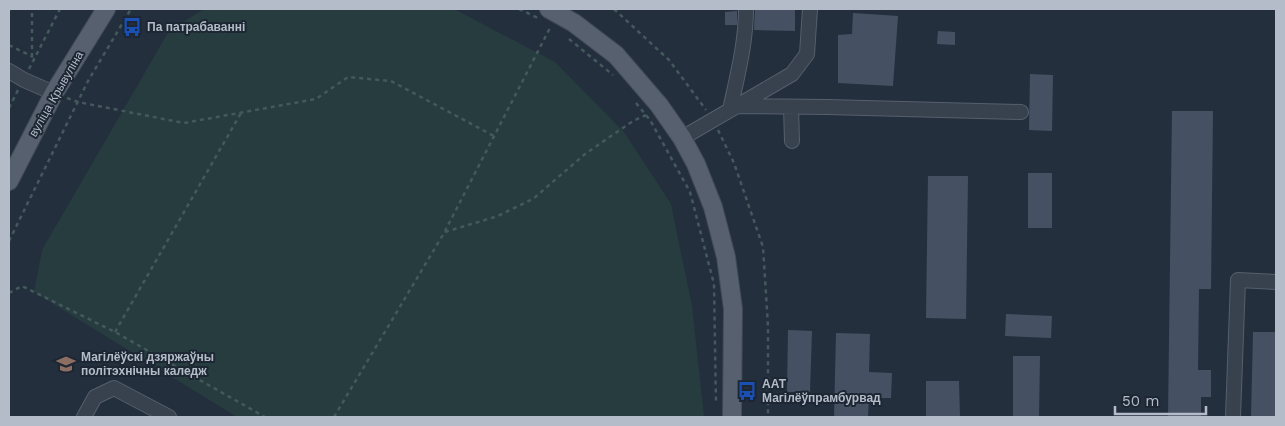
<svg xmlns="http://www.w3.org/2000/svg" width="1285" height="426" font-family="'Work Sans',sans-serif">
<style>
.green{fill:#263c3f}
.building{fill:#455162}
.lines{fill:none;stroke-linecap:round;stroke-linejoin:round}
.minor-casing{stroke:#565f6c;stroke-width:16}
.major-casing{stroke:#414a57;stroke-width:20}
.path{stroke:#44595c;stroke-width:2.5;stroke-dasharray:4 4;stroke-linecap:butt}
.minor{stroke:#38414e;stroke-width:14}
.major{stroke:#56606e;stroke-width:18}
.labels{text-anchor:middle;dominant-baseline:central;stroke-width:4;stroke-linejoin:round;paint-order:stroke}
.poi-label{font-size:12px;font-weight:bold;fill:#b4bcc9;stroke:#1d2633;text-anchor:start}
.street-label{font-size:12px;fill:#b4bcc9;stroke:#1d2633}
</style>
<rect width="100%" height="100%" fill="#242f3e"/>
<path class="green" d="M 204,9 L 454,9 L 555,62 L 624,132 L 671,204 L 692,306 L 704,417 L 237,417 L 34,292 L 42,250 L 169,31 Z"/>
<path class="building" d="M 755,9 L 795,9 L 795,31 L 754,30 Z
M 737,11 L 737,25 L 725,25 L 725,12 Z
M 853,13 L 898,16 L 893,86 L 838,83 L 838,35 L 852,34 Z
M 938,31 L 955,32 L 955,45 L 937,44 Z
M 1030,74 L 1053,75 L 1052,131 L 1029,130 Z
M 1172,111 L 1213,111 L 1211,289 L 1199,289 L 1198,370 L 1211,370 L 1211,397 L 1201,397 L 1201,417 L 1168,417 Z
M 1028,173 L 1052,173 L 1052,228 L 1028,228 Z
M 928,176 L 968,176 L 966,319 L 926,318 Z
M 1006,314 L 1052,316 L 1051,338 L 1005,336 Z
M 788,330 L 812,331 L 810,392 L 787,392 Z
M 1253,332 L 1276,332 L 1276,417 L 1251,417 Z
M 836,333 L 870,334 L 869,372 L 892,373 L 891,398 L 869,398 L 868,417 L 834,417 Z
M 1013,356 L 1040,356 L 1039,417 L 1013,417 Z
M 926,381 L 959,381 L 960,417 L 926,417 Z"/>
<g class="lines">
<g class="minor-casing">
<path id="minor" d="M 9,71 L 24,80 L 54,93
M 737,106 L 827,107 L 1021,112
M 791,107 L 792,141
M 730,110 C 737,77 746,43 746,9
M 682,138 L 792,74 L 807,54 L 810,9
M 84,417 L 95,397 L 114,388 L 169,417
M 1233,417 L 1238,280 L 1276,282"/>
</g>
<g class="major-casing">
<path id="major" d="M 549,9 L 574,23 L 616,55 L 659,105 L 682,138 L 696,164 L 713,207 L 726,257 L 733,309 L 732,417
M 9,181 L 54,93 L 106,9"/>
</g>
<path class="path" d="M 519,9 L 538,18
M 614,9 L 669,60 L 706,110
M 9,10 L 10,9
M 569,39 L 613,75
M 9,45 L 33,57
M 32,57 L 32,9
M 29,69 L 60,9
M 67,98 L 78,102 L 184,123 L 316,99 L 348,77 L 391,81 L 494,136
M 636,103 L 650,120 L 690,192 L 714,284 L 716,404
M 9,108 L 18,90
M 718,130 L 734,163 L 763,247 L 768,326 L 768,417
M 445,232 L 498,216 L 533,199 L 585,154 L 633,121 L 646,115
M 9,241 L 88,81 L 131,9
M 9,293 L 22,286 L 115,332 L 265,417
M 115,332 L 241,113
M 334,417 L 444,233 L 551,26"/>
<use href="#minor" class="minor"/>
<use href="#major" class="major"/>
</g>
<defs>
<g id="bus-bare" transform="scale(1.5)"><path d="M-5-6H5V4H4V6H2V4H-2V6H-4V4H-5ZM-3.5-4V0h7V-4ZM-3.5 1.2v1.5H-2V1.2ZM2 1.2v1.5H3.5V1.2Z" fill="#1a4fb4" stroke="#1d2633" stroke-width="2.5" paint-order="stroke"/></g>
<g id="university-bare" transform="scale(1.5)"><path d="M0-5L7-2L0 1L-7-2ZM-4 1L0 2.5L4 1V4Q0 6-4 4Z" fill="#8d6e63" stroke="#1d2633" stroke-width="2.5" paint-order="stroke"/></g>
</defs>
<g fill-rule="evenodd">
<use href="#bus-bare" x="132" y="27"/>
<use href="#university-bare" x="66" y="364"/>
<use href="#bus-bare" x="747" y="391"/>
</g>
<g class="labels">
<g class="poi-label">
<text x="147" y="27">Па патрабаванні</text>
<text x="81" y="357">Магілёўскі дзяржаўны<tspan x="81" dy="14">політэхнічны каледж</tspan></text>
<text x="762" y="384">ААТ<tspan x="762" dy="14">Магілёўпрамбурвад</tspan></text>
</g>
<g class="street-label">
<text transform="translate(56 94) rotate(-60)">вуліца Крывуліна</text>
</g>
</g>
<rect width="1285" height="426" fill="none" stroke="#b4bcc9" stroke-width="20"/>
<path d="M1115 406v8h91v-8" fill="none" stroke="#b4bcc9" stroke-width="2.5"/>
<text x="1122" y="406" font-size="15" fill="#b4bcc9" stroke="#1d2633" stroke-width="4" paint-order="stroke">50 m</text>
</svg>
